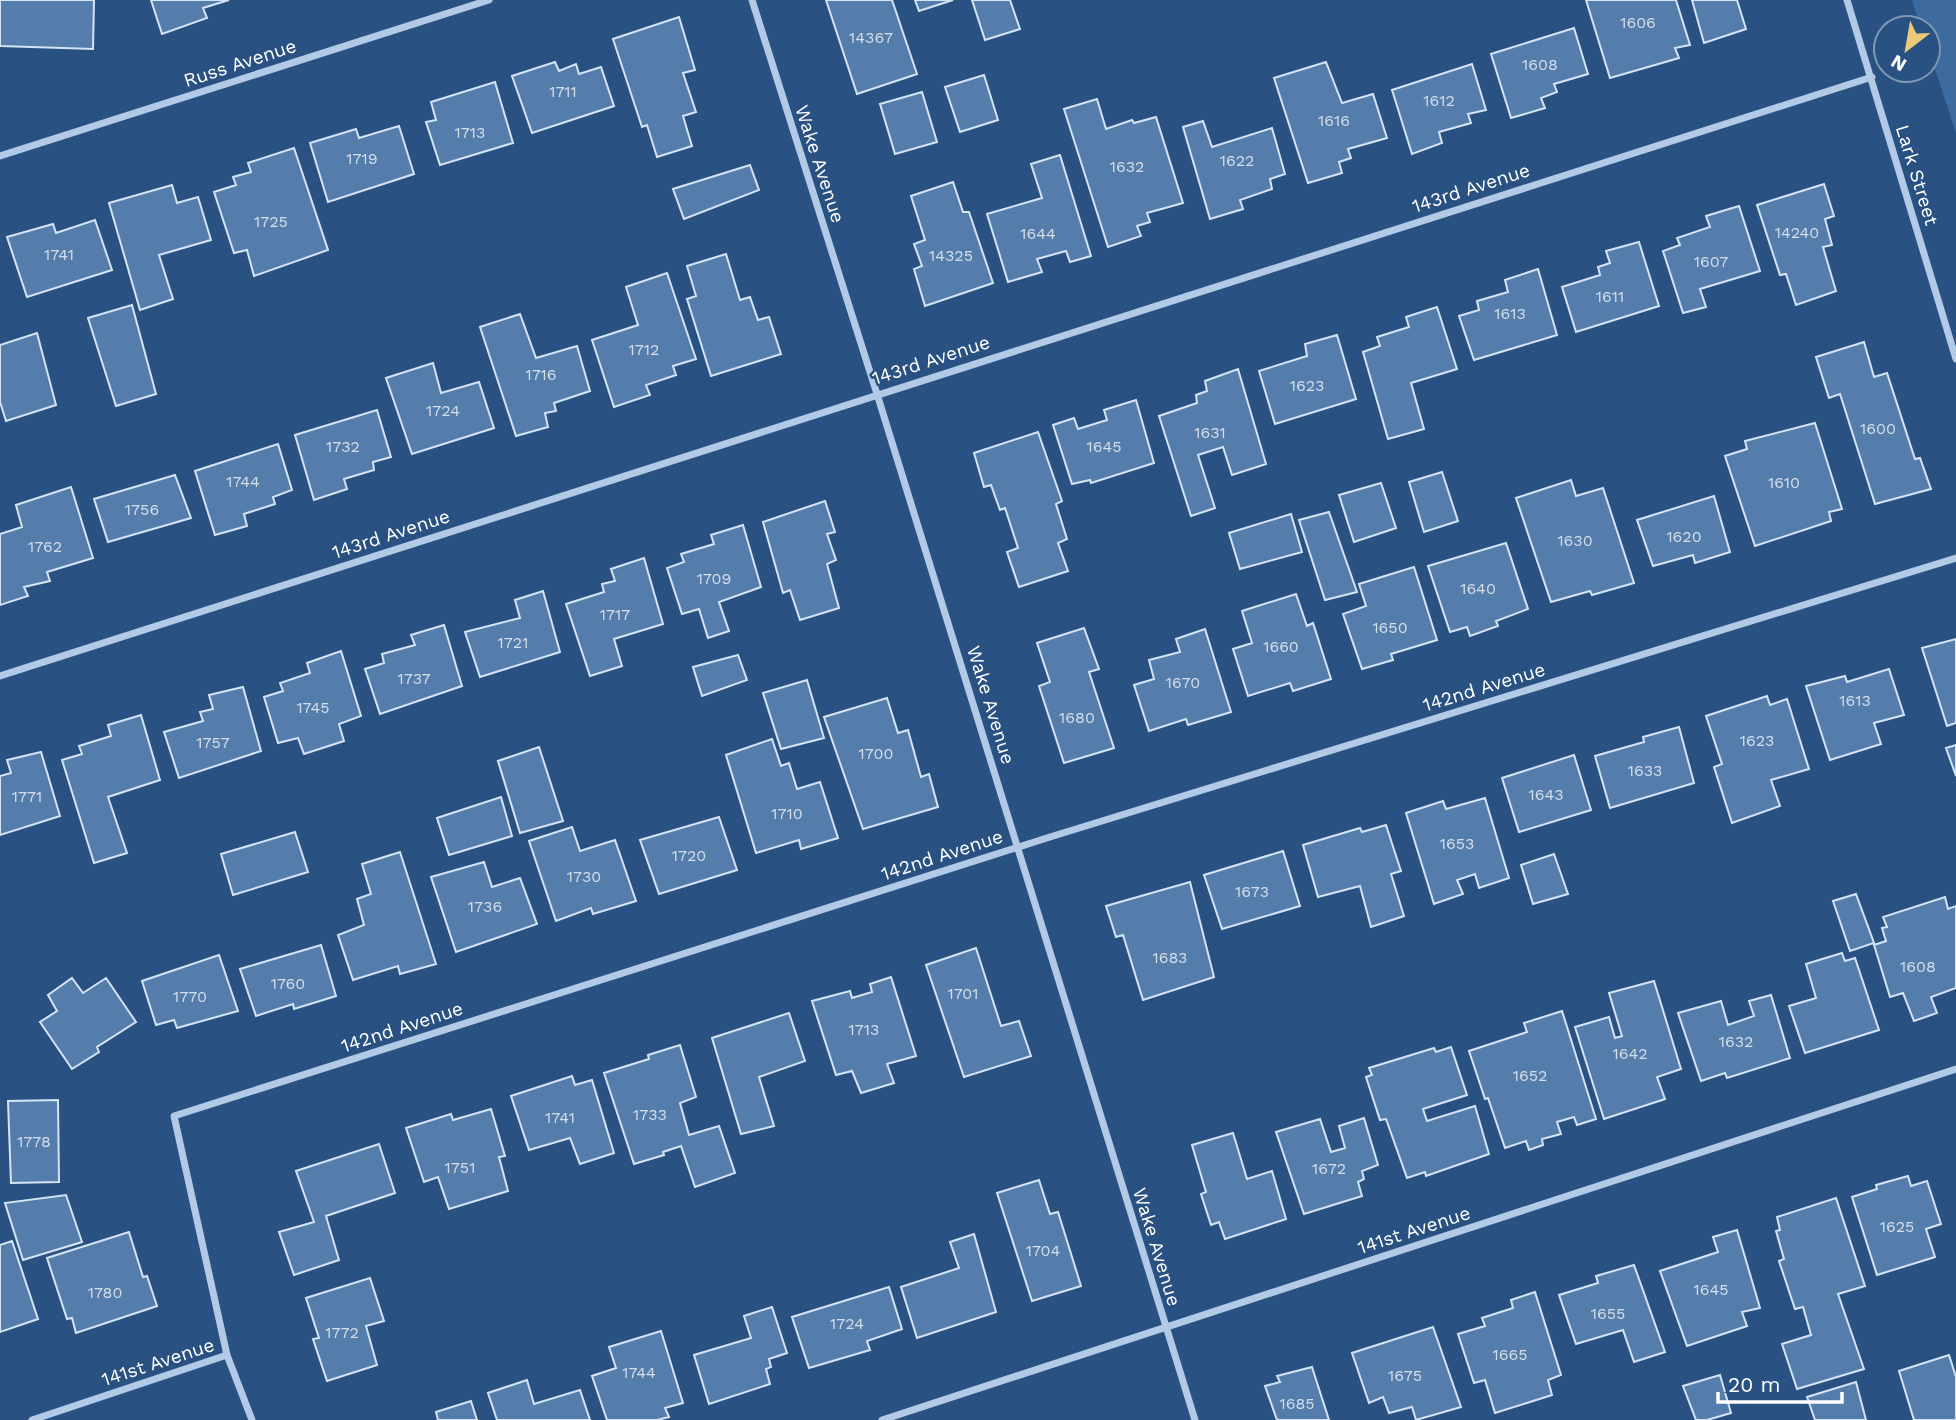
<svg xmlns="http://www.w3.org/2000/svg" width="1956" height="1420" font-family="'Work Sans',sans-serif">
<style>
.green{fill:#3d6b9f}
.building{fill:#557dac;stroke:#d5e4f5;stroke-width:2}
.lines{fill:none;stroke-linecap:round;stroke-linejoin:round}
.street{stroke:#b2cae6;stroke-width:7}
.labels{text-anchor:middle;dominant-baseline:central;stroke-width:5;stroke-linejoin:round;paint-order:stroke}
.number-label{font-size:16px;fill:#d4deea}
.street-label{font-size:19px;fill:#fff;stroke:#295182}
</style>
<rect width="100%" height="100%" fill="#295182"/>
<path class="green" d="M 1912,0 L 1956,0 L 1956,133 L 1928,48 L 1928,28 L 1921,28 Z"/>
<path class="building" d="M 0,0 L 94,0 L 93,49 L 0,46 Z
M 151,0 L 229,0 L 203,8 L 207,18 L 162,34 Z
M 826,0 L 892,0 L 917,74 L 857,94 Z
M 915,0 L 953,0 L 919,11 Z
M 972,0 L 1010,0 L 1020,29 L 985,40 Z
M 1586,0 L 1676,0 L 1690,45 L 1675,48 L 1679,58 L 1610,78 Z
M 1692,0 L 1737,0 L 1746,29 L 1704,43 Z
M 679,17 L 695,70 L 683,73 L 696,112 L 683,116 L 692,146 L 657,157 L 647,125 L 642,127 L 613,39 Z
M 1574,28 L 1588,74 L 1554,84 L 1557,92 L 1541,98 L 1545,108 L 1511,118 L 1491,54 Z
M 555,62 L 559,71 L 576,64 L 579,74 L 601,67 L 614,106 L 532,133 L 512,76 Z
M 1326,62 L 1342,103 L 1373,94 L 1387,138 L 1348,149 L 1351,158 L 1339,162 L 1342,173 L 1308,183 L 1274,78 Z
M 1472,64 L 1486,110 L 1468,114 L 1471,123 L 1439,132 L 1442,143 L 1412,154 L 1392,90 Z
M 984,75 L 998,120 L 960,132 L 945,87 Z
M 495,82 L 513,143 L 440,165 L 426,122 L 436,120 L 431,102 Z
M 922,92 L 937,142 L 895,154 L 880,104 Z
M 1097,99 L 1106,129 L 1132,120 L 1134,123 L 1156,117 L 1183,203 L 1147,213 L 1150,222 L 1137,226 L 1141,236 L 1108,247 L 1064,109 Z
M 1203,121 L 1212,147 L 1272,128 L 1285,174 L 1270,179 L 1272,189 L 1240,200 L 1243,209 L 1210,219 L 1183,127 Z
M 399,126 L 414,174 L 328,202 L 310,143 L 356,129 L 359,138 Z
M 294,148 L 328,250 L 254,276 L 247,250 L 234,253 L 214,192 L 236,185 L 233,177 L 251,172 L 248,163 Z
M 1060,155 L 1091,256 L 1070,262 L 1066,251 L 1037,259 L 1042,272 L 1008,282 L 987,214 L 1042,198 L 1031,164 Z
M 750,165 L 759,190 L 684,219 L 673,189 Z
M 953,182 L 963,212 L 969,212 L 993,283 L 925,306 L 914,269 L 922,266 L 914,244 L 925,240 L 911,196 Z
M 1824,184 L 1834,216 L 1825,219 L 1832,245 L 1823,247 L 1836,291 L 1796,305 L 1786,274 L 1780,275 L 1757,205 Z
M 172,185 L 177,203 L 198,197 L 211,240 L 159,255 L 173,299 L 140,310 L 109,203 Z
M 1739,206 L 1760,271 L 1700,289 L 1706,307 L 1683,313 L 1663,251 L 1680,245 L 1677,238 L 1710,227 L 1706,216 Z
M 95,220 L 112,270 L 27,297 L 7,237 L 53,224 L 56,233 Z
M 1639,242 L 1659,306 L 1576,332 L 1562,287 L 1600,275 L 1598,267 L 1610,263 L 1606,251 Z
M 726,254 L 740,300 L 750,297 L 758,320 L 769,317 L 781,354 L 711,376 L 687,299 L 696,296 L 687,266 Z
M 1538,269 L 1557,335 L 1474,360 L 1459,316 L 1479,310 L 1477,301 L 1508,292 L 1505,280 Z
M 667,273 L 696,359 L 673,366 L 676,375 L 646,385 L 650,395 L 614,407 L 592,340 L 638,325 L 626,287 Z
M 132,305 L 156,394 L 116,406 L 88,318 Z
M 1437,307 L 1457,369 L 1411,383 L 1424,429 L 1388,439 L 1363,352 L 1380,346 L 1377,337 L 1409,327 L 1406,317 Z
M 520,314 L 536,358 L 577,346 L 590,391 L 554,403 L 556,411 L 545,413 L 548,427 L 516,436 L 480,327 Z
M 37,333 L 56,405 L 6,421 L 0,402 L 0,345 Z
M 1337,335 L 1356,399 L 1275,424 L 1259,371 L 1307,356 L 1305,344 Z
M 1864,342 L 1874,377 L 1887,373 L 1915,459 L 1920,458 L 1931,489 L 1875,504 L 1840,394 L 1829,398 L 1816,357 Z
M 433,363 L 441,393 L 479,382 L 494,428 L 412,454 L 386,378 Z
M 1238,369 L 1266,464 L 1232,475 L 1223,447 L 1198,455 L 1215,508 L 1191,516 L 1159,416 L 1197,403 L 1196,395 L 1207,391 L 1205,381 Z
M 1136,400 L 1154,463 L 1091,483 L 1090,480 L 1072,484 L 1053,425 L 1074,418 L 1078,429 L 1107,420 L 1104,410 Z
M 377,410 L 391,457 L 373,462 L 374,470 L 344,479 L 347,489 L 314,500 L 295,435 Z
M 1815,423 L 1842,509 L 1829,512 L 1831,521 L 1755,546 L 1725,456 L 1747,449 L 1745,441 Z
M 1038,432 L 1062,501 L 1056,504 L 1067,539 L 1058,543 L 1068,571 L 1019,587 L 1007,552 L 1018,548 L 1005,508 L 1000,510 L 991,485 L 984,487 L 974,453 Z
M 278,444 L 292,490 L 273,497 L 275,504 L 244,514 L 247,526 L 215,535 L 195,471 Z
M 1442,472 L 1458,521 L 1424,532 L 1409,482 Z
M 175,475 L 191,518 L 108,542 L 94,499 Z
M 1571,480 L 1576,496 L 1603,488 L 1634,583 L 1592,595 L 1590,591 L 1551,602 L 1516,498 Z
M 1381,483 L 1396,528 L 1354,542 L 1339,495 Z
M 71,487 L 93,558 L 47,572 L 50,581 L 24,587 L 28,596 L 0,605 L 0,534 L 22,527 L 16,505 Z
M 1714,496 L 1730,552 L 1695,563 L 1693,555 L 1653,566 L 1637,520 Z
M 825,501 L 835,532 L 827,534 L 836,560 L 827,564 L 839,608 L 800,620 L 790,590 L 783,593 L 763,522 Z
M 1329,512 L 1357,592 L 1325,600 L 1299,520 Z
M 1291,514 L 1302,552 L 1240,569 L 1229,533 Z
M 743,525 L 761,587 L 719,602 L 729,631 L 708,638 L 699,609 L 682,614 L 667,568 L 684,562 L 681,554 L 714,544 L 711,535 Z
M 1506,543 L 1528,609 L 1496,621 L 1498,626 L 1470,636 L 1467,627 L 1450,632 L 1428,566 Z
M 644,558 L 663,624 L 614,639 L 622,666 L 590,676 L 566,604 L 604,592 L 602,584 L 615,581 L 611,569 Z
M 1414,567 L 1437,640 L 1391,654 L 1393,660 L 1362,669 L 1343,614 L 1366,606 L 1359,584 Z
M 543,591 L 560,652 L 480,677 L 465,632 L 520,618 L 515,600 Z
M 1296,594 L 1307,626 L 1313,623 L 1331,679 L 1293,691 L 1290,683 L 1248,696 L 1233,649 L 1252,643 L 1242,611 Z
M 444,625 L 462,686 L 380,714 L 365,669 L 384,663 L 382,654 L 415,645 L 411,635 Z
M 1084,628 L 1099,669 L 1089,672 L 1114,748 L 1064,763 L 1039,686 L 1050,682 L 1037,643 Z
M 1205,629 L 1231,712 L 1188,725 L 1186,719 L 1149,731 L 1134,685 L 1154,679 L 1149,660 L 1180,652 L 1176,639 Z
M 1956,639 L 1956,723 L 1947,726 L 1922,648 Z
M 341,651 L 361,716 L 339,724 L 344,741 L 304,754 L 298,738 L 278,743 L 264,697 L 283,691 L 280,683 L 310,673 L 307,663 Z
M 738,655 L 747,680 L 702,696 L 693,667 Z
M 1889,669 L 1904,715 L 1874,723 L 1881,744 L 1830,760 L 1806,686 L 1845,676 L 1847,682 Z
M 807,680 L 824,738 L 781,749 L 763,693 Z
M 243,687 L 261,751 L 179,778 L 164,732 L 203,721 L 200,712 L 213,709 L 209,695 Z
M 1767,696 L 1770,705 L 1787,699 L 1809,769 L 1771,780 L 1780,806 L 1732,823 L 1714,767 L 1722,764 L 1706,716 Z
M 887,698 L 898,733 L 908,730 L 921,777 L 929,774 L 938,807 L 863,829 L 824,717 Z
M 141,715 L 160,780 L 108,797 L 127,853 L 94,863 L 62,760 L 82,754 L 79,746 L 111,736 L 108,725 Z
M 1679,727 L 1694,783 L 1610,808 L 1595,756 L 1644,742 L 1643,737 Z
M 772,739 L 781,766 L 789,763 L 797,789 L 820,782 L 838,838 L 801,849 L 799,840 L 756,853 L 726,755 Z
M 1956,745 L 1956,776 L 1946,748 Z
M 539,747 L 563,821 L 520,833 L 498,761 Z
M 41,752 L 60,816 L 0,835 L 0,776 L 11,773 L 7,760 Z
M 1574,755 L 1591,810 L 1519,832 L 1502,778 Z
M 501,797 L 512,836 L 449,855 L 437,818 Z
M 1485,798 L 1509,878 L 1479,888 L 1475,874 L 1457,880 L 1463,894 L 1434,904 L 1406,813 L 1443,801 L 1446,809 Z
M 719,817 L 737,870 L 659,894 L 640,840 Z
M 1386,825 L 1401,871 L 1391,874 L 1404,916 L 1371,927 L 1360,886 L 1318,897 L 1303,845 L 1360,828 L 1362,832 Z
M 572,827 L 580,851 L 615,840 L 636,901 L 593,914 L 591,908 L 556,921 L 529,841 Z
M 295,832 L 308,872 L 233,895 L 221,854 Z
M 1283,851 L 1300,906 L 1222,929 L 1204,875 Z
M 400,852 L 436,964 L 400,974 L 398,966 L 353,980 L 338,935 L 364,925 L 357,899 L 371,894 L 362,864 Z
M 1554,854 L 1568,894 L 1533,904 L 1521,865 Z
M 484,862 L 492,887 L 520,878 L 537,924 L 456,952 L 431,877 Z
M 1190,882 L 1214,977 L 1143,1000 L 1123,935 L 1116,937 L 1106,906 Z
M 1856,894 L 1874,943 L 1850,951 L 1833,901 Z
M 1945,897 L 1948,909 L 1956,906 L 1956,988 L 1931,997 L 1937,1013 L 1914,1021 L 1903,993 L 1890,997 L 1874,945 L 1886,941 L 1882,928 L 1887,927 L 1883,917 Z
M 321,945 L 336,996 L 294,1009 L 293,1004 L 256,1016 L 240,969 Z
M 976,948 L 1001,1026 L 1019,1021 L 1031,1056 L 964,1077 L 926,965 Z
M 1842,953 L 1845,961 L 1855,958 L 1879,1030 L 1805,1053 L 1789,1006 L 1816,998 L 1806,964 Z
M 219,955 L 238,1011 L 177,1028 L 174,1020 L 156,1025 L 142,981 Z
M 891,977 L 916,1056 L 887,1064 L 894,1083 L 861,1093 L 852,1071 L 836,1075 L 812,1001 L 850,991 L 852,998 L 872,992 L 870,984 Z
M 72,978 L 83,993 L 106,978 L 136,1022 L 97,1047 L 99,1052 L 72,1069 L 40,1022 L 57,1011 L 48,995 Z
M 1654,981 L 1681,1069 L 1657,1077 L 1665,1099 L 1604,1119 L 1575,1027 L 1609,1017 L 1615,1038 L 1622,1036 L 1609,993 Z
M 1771,995 L 1790,1058 L 1727,1078 L 1725,1073 L 1701,1081 L 1678,1013 L 1721,1001 L 1728,1025 L 1754,1016 L 1749,1001 Z
M 1562,1011 L 1596,1119 L 1577,1125 L 1574,1117 L 1557,1122 L 1561,1134 L 1542,1139 L 1543,1145 L 1529,1150 L 1526,1141 L 1505,1148 L 1488,1098 L 1485,1099 L 1469,1051 L 1527,1032 L 1524,1023 Z
M 789,1013 L 805,1061 L 759,1077 L 774,1126 L 741,1134 L 712,1038 Z
M 680,1045 L 696,1097 L 680,1103 L 689,1135 L 719,1126 L 735,1173 L 695,1187 L 681,1146 L 663,1152 L 664,1155 L 634,1164 L 604,1073 L 649,1059 L 648,1055 Z
M 1451,1047 L 1467,1095 L 1423,1109 L 1427,1121 L 1475,1106 L 1489,1154 L 1426,1176 L 1425,1172 L 1407,1178 L 1386,1119 L 1380,1120 L 1366,1077 L 1372,1075 L 1369,1068 L 1434,1048 L 1436,1052 Z
M 572,1076 L 575,1085 L 592,1080 L 614,1153 L 580,1164 L 570,1138 L 529,1150 L 511,1096 Z
M 58,1100 L 59,1182 L 11,1183 L 8,1101 Z
M 491,1109 L 505,1156 L 499,1157 L 508,1191 L 449,1209 L 438,1177 L 424,1182 L 406,1128 L 451,1114 L 453,1120 Z
M 1364,1118 L 1378,1165 L 1362,1171 L 1364,1179 L 1358,1182 L 1362,1196 L 1304,1214 L 1276,1132 L 1320,1119 L 1331,1152 L 1345,1148 L 1339,1126 Z
M 1233,1133 L 1247,1179 L 1272,1171 L 1286,1219 L 1225,1239 L 1219,1222 L 1211,1225 L 1201,1194 L 1206,1192 L 1192,1145 Z
M 379,1144 L 395,1193 L 326,1216 L 339,1260 L 294,1275 L 279,1232 L 314,1222 L 296,1171 Z
M 1908,1176 L 1911,1186 L 1927,1181 L 1941,1224 L 1926,1229 L 1935,1257 L 1877,1275 L 1852,1197 L 1877,1189 L 1876,1185 Z
M 1039,1180 L 1050,1214 L 1058,1212 L 1081,1286 L 1032,1301 L 997,1193 Z
M 66,1195 L 82,1242 L 23,1260 L 5,1203 Z
M 1836,1198 L 1865,1286 L 1838,1294 L 1864,1369 L 1797,1389 L 1782,1344 L 1811,1335 L 1803,1307 L 1795,1309 L 1779,1261 L 1784,1259 L 1776,1231 L 1780,1230 L 1777,1217 Z
M 1737,1230 L 1760,1308 L 1742,1312 L 1747,1326 L 1687,1346 L 1660,1271 L 1718,1252 L 1713,1237 Z
M 129,1232 L 143,1277 L 147,1276 L 157,1306 L 76,1333 L 72,1318 L 67,1319 L 47,1258 Z
M 974,1234 L 996,1312 L 917,1338 L 901,1287 L 959,1268 L 950,1242 Z
M 12,1241 L 38,1319 L 0,1332 L 0,1245 Z
M 1634,1265 L 1665,1352 L 1634,1362 L 1623,1330 L 1576,1344 L 1559,1295 L 1598,1283 L 1596,1276 Z
M 370,1278 L 384,1321 L 366,1326 L 377,1365 L 327,1381 L 313,1339 L 319,1338 L 306,1298 Z
M 889,1287 L 902,1329 L 867,1341 L 870,1350 L 809,1368 L 792,1317 Z
M 1535,1292 L 1561,1375 L 1548,1380 L 1552,1395 L 1495,1413 L 1485,1380 L 1474,1383 L 1458,1334 L 1485,1326 L 1482,1318 L 1513,1308 L 1511,1300 Z
M 772,1307 L 787,1353 L 769,1359 L 771,1367 L 766,1369 L 770,1384 L 709,1404 L 694,1355 L 751,1338 L 744,1316 Z
M 1433,1327 L 1461,1407 L 1416,1420 L 1412,1407 L 1389,1413 L 1383,1397 L 1369,1403 L 1352,1353 Z
M 661,1331 L 683,1403 L 665,1408 L 669,1417 L 657,1420 L 607,1420 L 592,1376 L 616,1368 L 609,1347 Z
M 1949,1355 L 1956,1377 L 1956,1420 L 1914,1420 L 1899,1371 Z
M 1312,1367 L 1329,1420 L 1277,1420 L 1265,1386 L 1280,1382 L 1277,1376 Z
M 1720,1375 L 1731,1413 L 1707,1420 L 1696,1420 L 1683,1386 Z
M 527,1380 L 534,1404 L 580,1390 L 590,1420 L 497,1420 L 488,1393 Z
M 1856,1382 L 1866,1420 L 1815,1420 L 1807,1397 Z
M 471,1401 L 477,1420 L 438,1420 L 436,1412 Z"/>
<g class="lines">
<path class="street" d="M 752,0 L 877,394 L 1195,1420
M 1847,0 L 1956,359
M 0,156 L 489,0
M 0,676 L 1872,77
M 32,1420 L 227,1355
M 252,1420 L 227,1355 L 174,1116 L 1050,837 L 1956,558
M 882,1420 L 1956,1069"/>
</g>
<g class="labels">
<g class="number-label">
<text x="1638" y="22">1606</text>
<text x="871" y="37">14367</text>
<text x="1540" y="64">1608</text>
<text x="563" y="91">1711</text>
<text x="1439" y="100">1612</text>
<text x="1334" y="120">1616</text>
<text x="470" y="132">1713</text>
<text x="362" y="158">1719</text>
<text x="1237" y="160">1622</text>
<text x="1127" y="166">1632</text>
<text x="271" y="221">1725</text>
<text x="1797" y="232">14240</text>
<text x="1038" y="233">1644</text>
<text x="59" y="254">1741</text>
<text x="951" y="255">14325</text>
<text x="1711" y="261">1607</text>
<text x="1610" y="296">1611</text>
<text x="1510" y="313">1613</text>
<text x="644" y="349">1712</text>
<text x="541" y="374">1716</text>
<text x="1307" y="385">1623</text>
<text x="443" y="410">1724</text>
<text x="1878" y="428">1600</text>
<text x="1210" y="432">1631</text>
<text x="343" y="446">1732</text>
<text x="1104" y="446">1645</text>
<text x="243" y="481">1744</text>
<text x="1784" y="482">1610</text>
<text x="142" y="509">1756</text>
<text x="1684" y="536">1620</text>
<text x="1575" y="540">1630</text>
<text x="45" y="546">1762</text>
<text x="714" y="578">1709</text>
<text x="1478" y="588">1640</text>
<text x="615" y="614">1717</text>
<text x="1390" y="627">1650</text>
<text x="513" y="642">1721</text>
<text x="1281" y="646">1660</text>
<text x="414" y="678">1737</text>
<text x="1183" y="682">1670</text>
<text x="1855" y="700">1613</text>
<text x="313" y="707">1745</text>
<text x="1077" y="717">1680</text>
<text x="1757" y="740">1623</text>
<text x="213" y="742">1757</text>
<text x="876" y="753">1700</text>
<text x="1645" y="770">1633</text>
<text x="1546" y="794">1643</text>
<text x="27" y="796">1771</text>
<text x="787" y="813">1710</text>
<text x="1457" y="843">1653</text>
<text x="689" y="855">1720</text>
<text x="584" y="876">1730</text>
<text x="1252" y="891">1673</text>
<text x="485" y="906">1736</text>
<text x="1170" y="957">1683</text>
<text x="1918" y="966">1608</text>
<text x="288" y="983">1760</text>
<text x="963" y="993">1701</text>
<text x="190" y="996">1770</text>
<text x="864" y="1029">1713</text>
<text x="1736" y="1041">1632</text>
<text x="1630" y="1053">1642</text>
<text x="1530" y="1075">1652</text>
<text x="650" y="1114">1733</text>
<text x="560" y="1117">1741</text>
<text x="34" y="1141">1778</text>
<text x="460" y="1167">1751</text>
<text x="1329" y="1168">1672</text>
<text x="1897" y="1226">1625</text>
<text x="1043" y="1250">1704</text>
<text x="1711" y="1289">1645</text>
<text x="105" y="1292">1780</text>
<text x="1608" y="1313">1655</text>
<text x="847" y="1323">1724</text>
<text x="342" y="1332">1772</text>
<text x="1510" y="1354">1665</text>
<text x="639" y="1372">1744</text>
<text x="1405" y="1375">1675</text>
<text x="1297" y="1403">1685</text>
</g>
<g class="street-label">
<text transform="translate(240 63) rotate(-18)">Russ Avenue</text>
<text transform="translate(820 164) rotate(72)">Wake Avenue</text>
<text transform="translate(1917 175) rotate(73)">Lark Street</text>
<text transform="translate(1471 188) rotate(-18)">143rd Avenue</text>
<text transform="translate(931 360) rotate(-18)">143rd Avenue</text>
<text transform="translate(391 534) rotate(-18)">143rd Avenue</text>
<text transform="translate(1484 687) rotate(-17)">142nd Avenue</text>
<text transform="translate(991 705) rotate(73)">Wake Avenue</text>
<text transform="translate(942 855) rotate(-18)">142nd Avenue</text>
<text transform="translate(402 1027) rotate(-18)">142nd Avenue</text>
<text transform="translate(1414 1230) rotate(-18)">141st Avenue</text>
<text transform="translate(1157 1247) rotate(73)">Wake Avenue</text>
<text transform="translate(158 1362) rotate(-18)">141st Avenue</text>
</g>
</g>
<g transform="translate(1907 49) rotate(211)"><circle r="33" fill="#295182" stroke="#7f97b4" stroke-width="2"/>
<path d="M0-5L12 26L0 18L-12 26Z" fill="#edca78"/>
<text y="-10" font-size="19" font-weight="bold" text-anchor="middle" fill="#ffffff">N</text>
</g>
<path d="M1718 1392v10h124v-10" fill="none" stroke="#ffffff" stroke-width="3.5"/>
<text x="1728" y="1392" font-size="21" fill="#ffffff" stroke="#295182" stroke-width="5" paint-order="stroke">20 m</text>
</svg>
